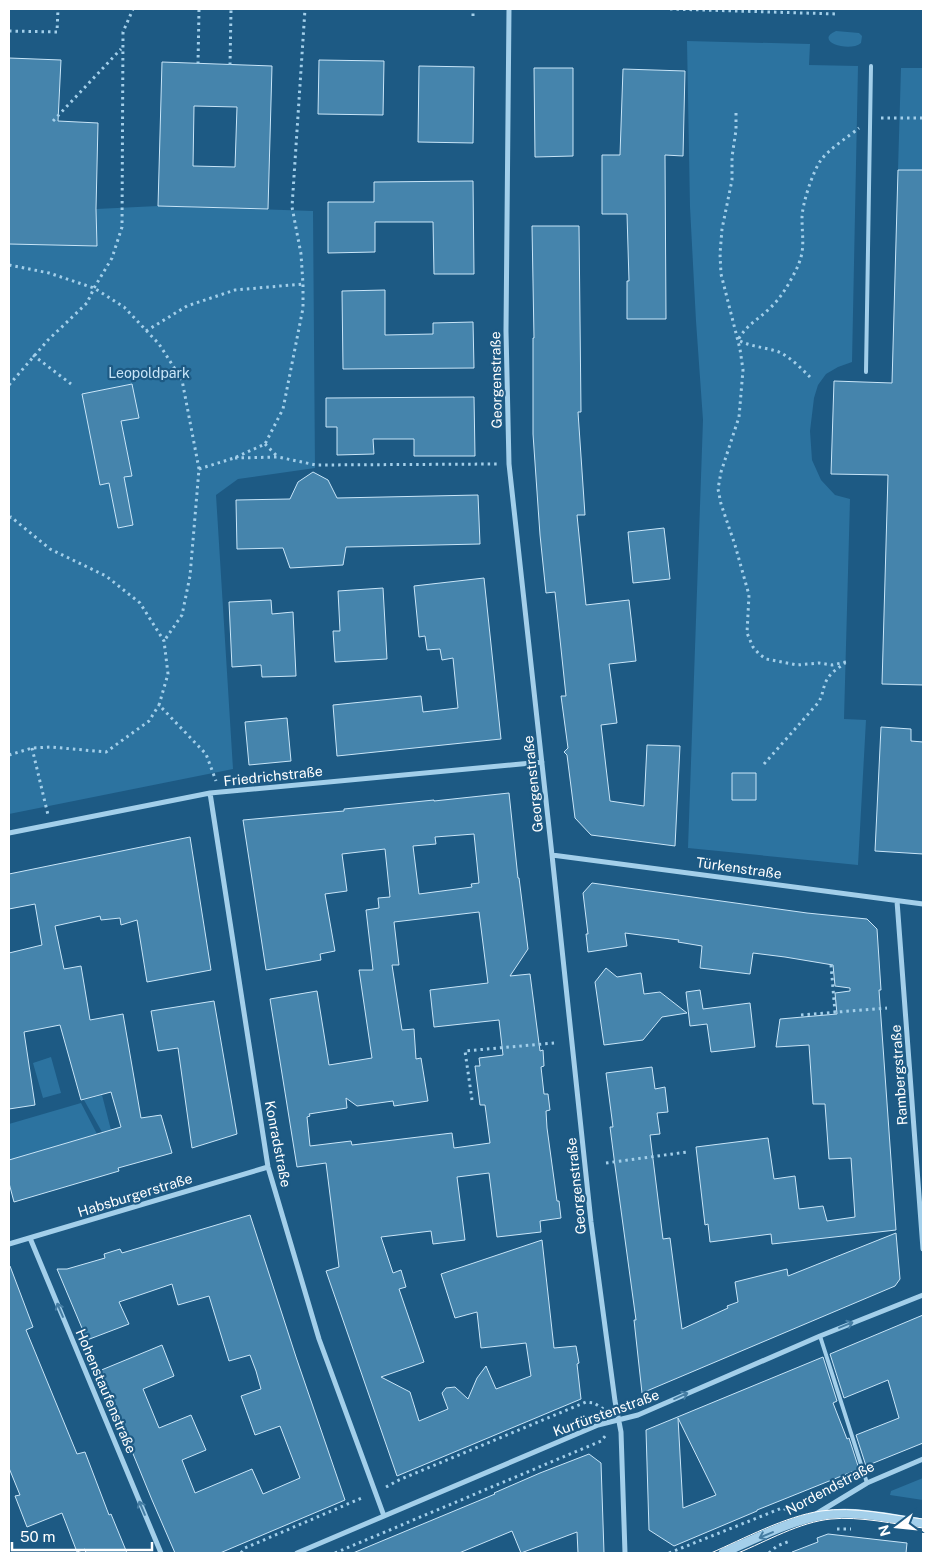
<svg xmlns="http://www.w3.org/2000/svg" width="932" height="1562" font-family="'Public Sans',sans-serif">
<style>
.green{fill:#2c73a0}
.building{fill:#4584ac;stroke:#c8e5f8;fill-rule:evenodd}
.lines{fill:none;stroke-linecap:round;stroke-linejoin:round}
.path{stroke:#a3cfea;stroke-width:3;stroke-dasharray:2.5 4;stroke-linecap:butt}
.service{stroke:#a3cfea;stroke-width:4}
.minor{stroke:#a3cfea;stroke-width:5}
.tertiary{stroke:#a3cfea;stroke-width:9}
.tram{stroke:#fff;stroke-width:1}
.oneway{stroke:#457da3}
.labels{text-anchor:middle;dominant-baseline:central;stroke-width:4.5;stroke-linejoin:round;paint-order:stroke}
.park-label{font-size:14px;fill:#c8e5f8;stroke:#1d5a84}
.street-label{font-size:14px;fill:#fff;stroke:#1d5a84}
</style>
<rect width="100%" height="100%" fill="#1d5a84"/>
<path class="green" d="M 836,31 L 859,33 L 862,36 L 861,43 C 849,53 813,41 836,31 Z
M 687,41 L 810,44 L 809,65 L 858,66 L 852,362 L 838,367 L 826,374 L 818,385 L 814,398 L 810,431 L 812,460 L 821,480 L 835,495 L 850,499 L 844,719 L 866,720 L 858,865 L 688,848 L 703,420 L 696,321 L 690,207 Z
M 901,68 L 923,68 L 923,170 L 898,170 Z
M 158,206 L 313,211 L 315,468 L 238,479 L 216,495 L 233,769 L 9,814 L 9,244 L 97,246 L 96,209 Z
M 51,1057 L 61,1093 L 43,1098 L 33,1063 Z
M 102,1095 L 111,1130 L 102,1132 L 84,1100 Z
M 81,1103 L 97,1134 L 9,1160 L 9,1124 Z
M 923,1478 L 923,1500 L 890,1495 L 891,1491 Z"/>
<path class="building" d="M 9,58 L 61,60 L 58,121 L 98,123 L 96,209 L 97,246 L 9,244 Z
M 319,60 L 384,61 L 383,115 L 318,114 Z
M 162,62 L 272,66 L 268,209 L 158,206 ZM 194,106 L 237,107 L 235,167 L 193,166 Z
M 419,66 L 474,67 L 473,143 L 418,142 Z
M 534,68 L 573,68 L 573,156 L 535,157 Z
M 623,69 L 685,71 L 683,156 L 665,155 L 666,319 L 627,319 L 627,281 L 629,281 L 627,214 L 602,214 L 602,155 L 620,155 Z
M 898,170 L 923,170 L 923,685 L 882,684 L 888,475 L 831,474 L 834,381 L 892,383 Z
M 473,181 L 474,274 L 434,274 L 433,222 L 375,222 L 375,252 L 328,253 L 328,202 L 374,202 L 374,182 Z
M 532,226 L 579,226 L 581,412 L 578,412 L 585,515 L 577,515 L 586,605 L 629,600 L 636,661 L 609,664 L 617,723 L 601,725 L 610,801 L 644,806 L 647,745 L 680,746 L 675,846 L 591,835 L 575,818 L 567,755 L 564,752 L 568,748 L 561,696 L 566,696 L 555,592 L 546,593 L 540,535 L 533,434 L 533,338 L 534,338 Z
M 385,290 L 385,335 L 433,334 L 433,323 L 473,322 L 474,368 L 343,369 L 342,291 Z
M 132,384 L 139,418 L 121,421 L 132,476 L 124,477 L 133,525 L 118,528 L 109,483 L 100,485 L 82,394 Z
M 474,397 L 475,456 L 414,456 L 414,439 L 373,439 L 374,454 L 337,455 L 337,427 L 326,427 L 326,398 Z
M 313,472 L 328,480 L 337,498 L 478,495 L 480,544 L 346,547 L 343,565 L 290,568 L 283,548 L 237,549 L 236,500 L 290,499 L 298,482 Z
M 664,528 L 670,579 L 633,583 L 628,532 Z
M 484,578 L 501,739 L 337,756 L 333,705 L 421,696 L 423,712 L 458,708 L 453,658 L 442,660 L 440,649 L 427,650 L 425,636 L 419,637 L 414,586 Z
M 383,588 L 387,659 L 335,662 L 333,631 L 340,631 L 338,591 Z
M 271,600 L 272,614 L 293,612 L 296,676 L 262,677 L 261,665 L 232,667 L 229,602 Z
M 287,718 L 291,761 L 249,765 L 245,722 Z
M 881,727 L 911,729 L 911,741 L 923,742 L 923,854 L 875,851 Z
M 732,773 L 756,773 L 756,800 L 732,800 Z
M 509,793 L 518,878 L 519,878 L 528,949 L 510,976 L 530,974 L 540,1051 L 543,1050 L 544,1066 L 541,1067 L 544,1094 L 548,1094 L 550,1110 L 546,1111 L 547,1128 L 557,1201 L 559,1201 L 561,1218 L 540,1221 L 541,1232 L 497,1237 L 489,1173 L 457,1177 L 465,1240 L 433,1244 L 431,1231 L 381,1237 L 393,1273 L 401,1270 L 406,1287 L 399,1289 L 424,1362 L 381,1377 L 410,1392 L 419,1421 L 448,1409 L 442,1393 L 446,1388 L 455,1387 L 468,1399 L 477,1378 L 486,1366 L 496,1389 L 531,1376 L 526,1343 L 481,1348 L 477,1312 L 455,1318 L 441,1274 L 542,1240 L 554,1348 L 576,1346 L 579,1363 L 577,1364 L 581,1399 L 397,1476 L 326,1271 L 339,1267 L 326,1163 L 297,1167 L 270,999 L 317,991 L 329,1065 L 372,1058 L 359,970 L 373,970 L 366,910 L 379,908 L 378,898 L 390,897 L 385,849 L 342,854 L 347,891 L 325,894 L 335,951 L 320,954 L 321,960 L 266,970 L 243,820 L 344,811 L 344,809 L 434,800 L 434,801 ZM 474,834 L 479,883 L 471,884 L 472,887 L 419,894 L 413,846 L 436,844 L 435,837 ZM 479,912 L 488,983 L 430,990 L 434,1027 L 499,1020 L 503,1055 L 479,1058 L 480,1066 L 475,1066 L 480,1105 L 485,1105 L 490,1143 L 454,1148 L 452,1133 L 352,1145 L 351,1141 L 310,1146 L 307,1117 L 310,1116 L 309,1114 L 347,1108 L 346,1098 L 357,1106 L 393,1101 L 394,1106 L 428,1101 L 421,1058 L 416,1059 L 414,1029 L 402,1030 L 392,965 L 399,965 L 394,922 Z
M 190,837 L 211,970 L 147,982 L 137,920 L 121,925 L 120,918 L 101,920 L 100,916 L 55,926 L 64,969 L 81,966 L 90,1020 L 123,1014 L 141,1118 L 161,1115 L 172,1153 L 118,1168 L 119,1171 L 14,1202 L 9,1183 L 9,1160 L 121,1127 L 111,1092 L 81,1100 L 60,1025 L 24,1032 L 35,1105 L 9,1109 L 9,953 L 42,945 L 35,904 L 9,909 L 9,874 Z
M 592,883 L 807,913 L 867,919 L 877,929 L 881,990 L 879,990 L 896,1230 L 772,1244 L 771,1234 L 710,1242 L 708,1224 L 705,1225 L 696,1147 L 768,1138 L 774,1179 L 795,1176 L 799,1209 L 823,1206 L 827,1221 L 855,1217 L 851,1158 L 829,1159 L 825,1104 L 813,1104 L 809,1045 L 776,1047 L 780,1019 L 837,1014 L 835,993 L 850,991 L 850,988 L 835,986 L 833,965 L 785,957 L 753,953 L 750,974 L 700,968 L 702,946 L 678,942 L 679,940 L 625,933 L 627,946 L 588,952 L 586,934 L 588,934 L 583,893 Z
M 606,968 L 617,977 L 641,973 L 644,994 L 660,992 L 687,1013 L 662,1017 L 643,1040 L 604,1045 L 595,982 Z
M 700,990 L 703,1009 L 750,1003 L 755,1047 L 711,1052 L 707,1024 L 690,1026 L 686,992 Z
M 214,1001 L 237,1134 L 192,1148 L 178,1048 L 158,1051 L 151,1011 Z
M 652,1067 L 655,1089 L 665,1087 L 668,1112 L 657,1113 L 660,1134 L 650,1135 L 663,1239 L 670,1238 L 682,1329 L 728,1308 L 727,1306 L 738,1302 L 735,1282 L 787,1269 L 788,1276 L 896,1233 L 900,1279 L 895,1286 L 642,1393 L 634,1320 L 636,1320 L 615,1166 L 610,1127 L 613,1127 L 606,1073 Z
M 250,1215 L 296,1357 L 345,1500 L 220,1553 L 175,1553 L 152,1500 L 99,1371 L 162,1345 L 174,1376 L 143,1389 L 159,1428 L 191,1415 L 206,1450 L 182,1460 L 195,1493 L 252,1469 L 263,1494 L 300,1478 L 280,1426 L 255,1435 L 241,1396 L 261,1389 L 256,1371 L 250,1355 L 229,1361 L 209,1296 L 178,1305 L 172,1284 L 119,1302 L 129,1324 L 87,1340 L 57,1269 L 67,1269 L 105,1258 L 104,1254 L 120,1249 L 122,1253 Z
M 10,1266 L 33,1327 L 26,1330 L 40,1364 L 77,1454 L 85,1452 L 109,1515 L 111,1514 L 127,1553 L 86,1553 L 85,1549 L 77,1552 L 62,1513 L 27,1527 L 15,1496 L 20,1495 L 9,1468 L 9,1267 Z
M 923,1315 L 923,1443 L 866,1466 L 856,1435 L 899,1418 L 888,1380 L 844,1398 L 830,1354 Z
M 823,1357 L 837,1401 L 833,1403 L 847,1439 L 849,1438 L 859,1469 L 757,1510 L 757,1511 L 674,1546 L 649,1530 L 646,1430 ZM 678,1418 L 716,1495 L 683,1508 Z
M 589,1454 L 601,1463 L 604,1553 L 578,1553 L 577,1532 L 521,1553 L 512,1531 L 459,1553 L 353,1553 L 495,1494 L 494,1493 L 540,1473 Z
M 828,1534 L 907,1543 L 906,1553 L 792,1553 L 792,1552 L 818,1542 L 817,1538 Z"/>
<g class="lines">
<path class="path" d="M 228,9 L 228,10
M 670,9 L 837,14
M 473,16 L 473,9
M 9,31 L 57,32 L 58,9
M 198,64 L 199,9
M 230,65 L 231,10
M 736,113 L 736,130 L 732,157 L 732,180 L 722,229 L 720,254 L 721,274 L 740,349 L 743,370 L 739,417 L 721,472 L 718,489 L 721,504 L 735,545 L 749,595 L 747,633 L 753,647 L 759,654 L 766,659 L 797,665 L 819,663 L 832,665 L 846,662
M 881,118 L 923,118
M 53,121 L 121,49
M 9,265 L 49,273 L 94,288 L 124,307 L 159,344 L 182,380 L 199,469 L 190,576 L 182,615 L 164,641
M 146,331 L 187,306 L 235,290 L 303,284
M 33,355 L 71,384
M 810,377 C 801,368 790,357 779,352 C 765,347 751,347 738,340 C 746,325 758,320 770,308 C 781,298 789,284 796,270 C 806,250 802,239 802,218 C 802,204 813,171 821,160 C 829,149 848,137 859,128
M 9,385 L 48,340 L 87,303 L 94,288 L 112,258 L 122,227 L 123,32 L 133,9
M 265,444 L 278,457
M 235,458 L 278,457 L 316,465 L 498,464
M 199,469 L 234,458 L 265,444 L 283,409 L 303,308 L 303,284 L 301,254 L 292,207 L 305,9
M 9,518 L 11,517 L 50,549 L 106,576 L 140,603 L 164,641 L 168,674 L 159,705 L 206,754 L 216,781
M 32,748 L 48,815
M 9,755 L 32,748 L 51,747 L 106,752 L 149,721 L 159,705
M 764,764 L 818,703 C 823,695 822,692 825,684 C 828,674 837,669 845,663
M 831,965 L 835,1012
M 801,1015 L 887,1008
M 472,1100 L 465,1051 L 554,1043
M 606,1163 L 687,1152
M 386,1487 L 399,1480 L 586,1402 L 594,1403 L 605,1410
M 837,1529 L 851,1529
M 241,1553 L 245,1548 L 364,1497
M 335,1553 L 601,1441 L 606,1435
M 669,1553 L 782,1508 L 787,1510
M 769,1553 L 777,1546 L 790,1541"/>
<path class="service" d="M 866,372 L 871,66
M 820,1336 L 867,1483"/>
<path class="minor" d="M 509,9 L 506,331 L 509,464 L 552,855 L 591,1222 L 615,1401 L 621,1432 L 625,1553
M 210,793 L 268,1167 L 319,1339 L 384,1516
M 9,833 L 210,793 L 542,762
M 552,855 L 923,904
M 897,901 L 923,1249
M 30,1238 L 161,1553
M 9,1244 L 268,1167
M 816,1514 L 867,1483 L 923,1459
M 297,1553 L 598,1425 L 638,1415 L 820,1336 L 923,1295"/>
<path class="tertiary" d="M 723,1553 C 755,1539 797,1517 831,1514 C 858,1511 896,1519 923,1523"/>
<path class="tram" d="M 711,1553 C 743,1539 786,1516 821,1511 C 854,1506 890,1515 923,1519
M 738,1553 C 767,1541 800,1522 831,1519 C 859,1516 895,1524 923,1528"/>
</g>
<defs><path id="oneway-shaft" d="M-6 0H5M1.5-3L5.5 0L1.5 3" fill="none" stroke-width="1.6" stroke-linecap="round" stroke-linejoin="round" transform="scale(1.25)"/></defs>
<g class="oneway">
<use href="#oneway-shaft" transform="translate(60 1310) rotate(-113)"/>
<use href="#oneway-shaft" transform="translate(846 1325) rotate(-22)"/>
<use href="#oneway-shaft" transform="translate(681 1396) rotate(-24)"/>
<use href="#oneway-shaft" transform="translate(142 1508) rotate(-113)"/>
<use href="#oneway-shaft" transform="translate(766 1535) rotate(157)"/>
</g>
<g class="labels">
<g class="park-label">
<text x="149" y="373">Leopoldpark</text>
</g>
<g class="street-label">
<text transform="translate(496 380) rotate(-91)">Georgenstraße</text>
<text transform="translate(273 776) rotate(-6)">Friedrichstraße</text>
<text transform="translate(533 784) rotate(-96)">Georgenstraße</text>
<text transform="translate(739 868) rotate(8)">Türkenstraße</text>
<text transform="translate(899 1075) rotate(-94)">Rambergstraße</text>
<text transform="translate(278 1144) rotate(79)">Konradstraße</text>
<text transform="translate(576 1186) rotate(-96)">Georgenstraße</text>
<text transform="translate(135 1195) rotate(-17)">Habsburgerstraße</text>
<text transform="translate(106 1391) rotate(67)">Hohenstaufenstraße</text>
<text transform="translate(606 1413) rotate(-20)">Kurfürstenstraße</text>
<text transform="translate(830 1488) rotate(-28)">Nordendstraße</text>
</g>
</g>
<rect width="932" height="1562" fill="none" stroke="#ffffff" stroke-width="20"/>
<g transform="translate(897 1527) rotate(254)" stroke="#1d5a84" stroke-width="4" paint-order="stroke">
<path d="M0-4L9 19L0 12L-9 19Z" fill="#ffffff"/>
<text y="-8" font-size="14" font-weight="bold" text-anchor="middle" fill="#ffffff">N</text>
</g>
<path d="M12 1542v8h140v-8" fill="none" stroke="#ffffff" stroke-width="2.5"/>
<text x="20" y="1542" font-size="15" fill="#ffffff" stroke="#1d5a84" stroke-width="4" paint-order="stroke">50 m</text>
</svg>
